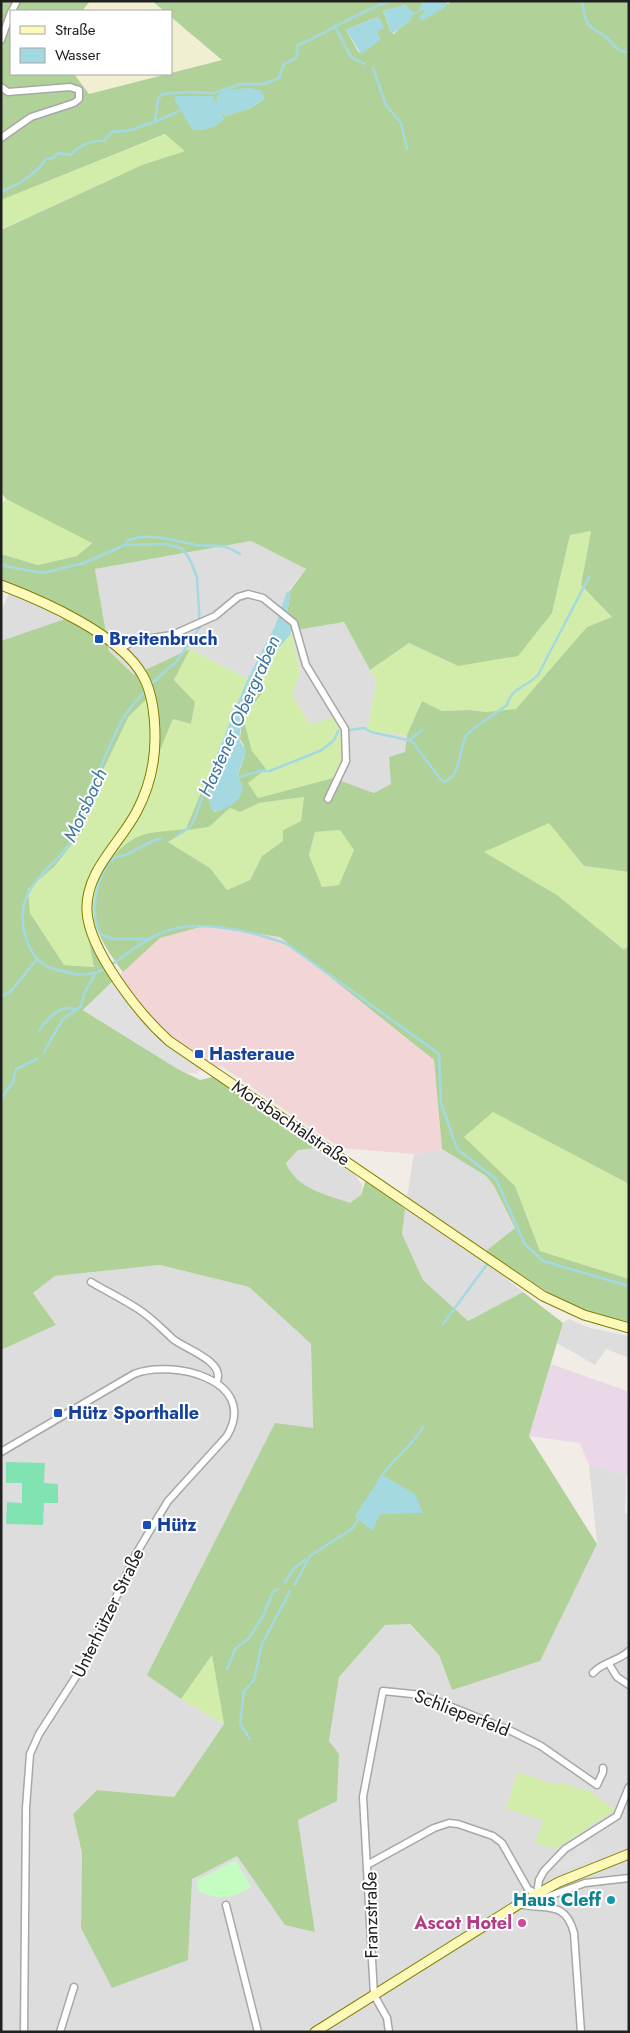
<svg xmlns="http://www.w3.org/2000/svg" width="630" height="2033" font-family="Jost,sans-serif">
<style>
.residential{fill:#dedddd}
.commercial{fill:#f2d5d7}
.industrial{fill:#ead8e9}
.farmland{fill:#f0efd1}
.grass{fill:#d2edaa}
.forest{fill:#b0d299;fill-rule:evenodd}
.park{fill:#c4fcc2}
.pitch{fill:#81e3b2}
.parking{fill:#e0e0e0}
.water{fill:#a5d9e1}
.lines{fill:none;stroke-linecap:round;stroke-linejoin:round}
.stream{stroke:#a5d9e1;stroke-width:2.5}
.minor-casing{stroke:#a7a7a7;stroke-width:9}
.secondary-casing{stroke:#7e7e00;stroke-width:11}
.minor{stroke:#fff;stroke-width:6}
.secondary{stroke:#fdf9b8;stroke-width:9}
.transit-dot{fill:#1a4fb4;stroke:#fff;stroke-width:2}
.culture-dot{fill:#0f9aa8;stroke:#fff;stroke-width:2}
.hotel-dot{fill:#d1479c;stroke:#fff;stroke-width:2}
.labels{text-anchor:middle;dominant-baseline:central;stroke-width:4;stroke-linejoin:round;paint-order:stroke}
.transit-label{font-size:18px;font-weight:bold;fill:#164399;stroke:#fff;text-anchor:start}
.street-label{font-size:18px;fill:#202020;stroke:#fff}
.culture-label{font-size:18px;font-weight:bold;fill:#0d838f;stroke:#fff;text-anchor:end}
.hotel-label{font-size:18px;font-weight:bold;fill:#b23c85;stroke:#fff;text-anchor:end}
.water-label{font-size:19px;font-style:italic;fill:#3f789c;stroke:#fff}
</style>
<rect width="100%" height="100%" fill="#f1ece6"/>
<path class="residential" d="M 251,541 L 306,569 L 286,593 L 275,626 L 248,679 L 190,649 L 134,675 L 109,651 L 95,569 Z
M 9,593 L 38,605 L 66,619 L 1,641 L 1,612 Z
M 344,622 L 376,681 L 367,731 L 407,735 L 405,753 L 389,757 L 392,784 L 374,793 L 333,778 L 344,756 L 310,725 L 291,694 L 300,671 L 291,631 Z
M 316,1148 L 354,1173 L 362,1185 L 361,1195 L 350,1203 L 305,1187 L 291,1174 L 286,1163 L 298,1149 Z
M 442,1149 L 486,1176 L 494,1186 L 515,1228 L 479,1257 L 523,1292 L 468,1321 L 423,1280 L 401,1234 L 414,1154 Z
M 160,1265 L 249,1287 L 311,1344 L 313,1429 L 148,1675 L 181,1699 L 224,1724 L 174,1797 L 97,1790 L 73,1814 L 82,1853 L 81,1928 L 188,1960 L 191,1879 L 237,1856 L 285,1924 L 315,1932 L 298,1819 L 329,1741 L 339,1677 L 385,1625 L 409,1624 L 439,1655 L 452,1690 L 597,1544 L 589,1465 L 626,1475 L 625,1513 L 629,1515 L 629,2032 L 1,2032 L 1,1350 L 56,1325 L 33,1293 L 55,1276 Z
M 569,1319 L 590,1328 L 629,1336 L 629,1358 L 606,1349 L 595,1365 L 557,1343 L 563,1323 Z"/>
<path class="commercial" d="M 204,926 L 280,937 L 434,1060 L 442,1149 L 414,1154 L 340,1148 L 221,1066 L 189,1073 L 178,1069 L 91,1001 L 160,938 Z"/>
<path class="industrial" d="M 551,1364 L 627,1391 L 629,1476 L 589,1465 L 580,1443 L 529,1436 Z"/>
<path class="farmland" d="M 90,1 L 152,1 L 164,11 L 82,11 Z
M 171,17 L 223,60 L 171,73 Z
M 74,74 L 168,74 L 89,94 Z"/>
<path class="grass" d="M 166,134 L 186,151 L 142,165 L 2,229 L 1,200 Z
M 6,499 L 92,542 L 78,556 L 38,565 L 1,554 L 1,505 Z
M 591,531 L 581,585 L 613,617 L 587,627 L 516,710 L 487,712 L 469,710 L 442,711 L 422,701 L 407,735 L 367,731 L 376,681 L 370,670 L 409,643 L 458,666 L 552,613 L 570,535 Z
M 291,631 L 300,672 L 292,694 L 310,725 L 333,717 C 349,743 346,753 333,778 L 258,798 L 248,783 L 265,769 L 252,751 L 243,717 L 264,691 L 258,673 L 288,638 Z
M 190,649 L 248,679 L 186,830 L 140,836 L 93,911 L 99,934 L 89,943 L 94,967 L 64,965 L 30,913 L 28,889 L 54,867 L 83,830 L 93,791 L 129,716 L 152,694 L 160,748 L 173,719 L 191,724 L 195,702 L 174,680 Z
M 304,797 L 301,821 L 283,830 L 283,841 L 262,856 L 250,880 L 227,890 L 210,868 L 168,842 L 188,830 L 209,827 L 230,808 L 240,812 L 259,803 Z
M 549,822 L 584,866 L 629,872 L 629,947 L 623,949 L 557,895 L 483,852 Z
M 340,830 L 355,850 L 339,885 L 322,887 L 309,855 L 315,832 Z
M 493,1111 L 629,1184 L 629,1279 L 540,1251 L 515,1186 L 463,1137 Z
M 212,1655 L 224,1724 L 181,1699 Z
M 518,1772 L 550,1783 L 563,1783 L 583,1790 L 585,1788 L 615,1810 L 556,1849 L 535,1843 L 543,1820 L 506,1808 Z"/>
<path class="forest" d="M 1,1 L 90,1 L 82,11 L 11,11 L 11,74 L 74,74 L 89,94 L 222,60 L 171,17 L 171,11 L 164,11 L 152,1 L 426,1 L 422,3 L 427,8 L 446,7 L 444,1 L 448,4 L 452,1 L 629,1 L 629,872 L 584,866 L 549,823 L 484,852 L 557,895 L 623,949 L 629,947 L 629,1184 L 493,1112 L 464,1137 L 515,1186 L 540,1251 L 629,1279 L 629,1322 L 592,1313 L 558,1299 L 486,1251 L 515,1228 L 494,1186 L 486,1176 L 442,1149 L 434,1060 L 280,937 L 204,926 L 160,938 L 123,972 C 95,934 82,910 107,867 C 114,854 126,841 140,836 C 153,831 172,831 186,829 L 215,759 L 220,763 C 213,776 202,799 215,812 L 228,806 L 242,785 L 237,777 L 244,758 L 244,746 L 240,739 L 242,721 L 250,697 L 249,692 L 258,673 L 264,691 L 243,717 L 252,751 L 266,769 L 248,783 L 258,798 L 333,778 L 374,793 L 391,784 L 389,757 L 405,752 L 407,735 L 422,701 L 442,711 L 469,710 L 487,712 L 516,709 L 587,627 L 612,617 L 581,585 L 591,531 L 570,535 L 552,613 L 518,656 L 458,666 L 409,643 L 370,670 L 344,622 L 291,631 L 285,611 L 287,613 L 291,589 L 306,569 L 251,541 L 95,569 L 109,651 L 134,675 L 190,649 L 174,680 L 195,702 L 191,724 L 173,719 L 160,750 L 152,694 L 129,716 L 93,791 L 83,830 L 54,867 L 28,889 L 30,913 L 64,965 L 94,967 L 89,942 L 112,982 L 83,1010 L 178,1069 L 200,1080 L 213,1077 L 316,1148 L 298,1150 L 286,1163 C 296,1189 326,1194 350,1203 L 361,1195 L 366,1179 L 405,1209 L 402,1234 L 423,1280 L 468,1321 L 523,1292 L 563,1323 L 529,1436 L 597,1544 L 540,1661 L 452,1690 L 439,1655 L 410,1624 L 385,1625 L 339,1677 L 329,1741 L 339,1754 L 337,1801 L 298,1820 L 315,1932 L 285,1925 L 237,1856 L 192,1879 L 188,1960 L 112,1988 L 81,1928 L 82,1853 L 73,1814 L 97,1790 L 174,1797 L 224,1724 L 212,1655 L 181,1699 L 147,1675 L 275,1423 L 313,1428 L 311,1344 L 249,1287 L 160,1265 L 55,1276 L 33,1293 L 56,1325 L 1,1350 L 1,641 L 65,619 L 1,589 L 1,554 L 38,565 L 77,556 L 92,543 L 6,499 L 1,492 L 1,230 L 142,165 L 185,151 L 165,134 L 1,200 ZM 405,5 L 410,12 L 402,26 L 394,34 L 391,32 L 383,11 ZM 377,17 L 377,32 L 359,53 L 346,30 ZM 182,96 L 212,96 L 217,104 L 264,99 L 250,108 L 226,116 L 220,110 L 216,125 L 208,127 ZM 304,797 L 301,821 L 283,830 L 283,841 L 262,856 L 250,880 L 227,890 L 210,868 L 168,842 L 188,830 L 209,827 L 230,808 L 240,812 L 259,803 ZM 340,830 L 354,850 L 339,885 L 322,887 L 309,855 L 315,832 Z"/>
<path class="park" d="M 236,1860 L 251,1887 C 231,1900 219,1900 198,1891 L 197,1880 Z"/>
<path class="pitch" d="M 6,1462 L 45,1463 L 44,1483 L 58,1484 L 58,1503 L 44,1503 L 43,1525 L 6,1524 L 7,1502 L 22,1503 L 22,1483 L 6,1483 Z"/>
<path class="parking" d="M 112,982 L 141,1022 L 195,1067 L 198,1074 L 178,1069 L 83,1010 Z
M 589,1842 L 594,1859 L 558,1873 L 556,1868 L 558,1863 L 577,1853 L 575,1847 Z"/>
<path class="water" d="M 426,1 L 444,1 L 447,6 L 422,21 L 419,17 L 426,9 L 412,15 L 410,21 L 392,34 L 383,11 L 405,5 C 412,10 412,15 422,10 L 418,11 L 422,3 Z
M 377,17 L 380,19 L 384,28 L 377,32 L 381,40 L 361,54 L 346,30 Z
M 248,88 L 260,90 L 264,96 L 264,99 L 250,108 L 226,116 L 221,111 L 224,119 C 217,127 201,133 192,129 L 174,99 L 176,96 L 212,96 L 217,103 L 217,95 L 225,90 Z
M 291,589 L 287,613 L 285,612 L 291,631 L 290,635 L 258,673 L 249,692 C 253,703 237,726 240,741 C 241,744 245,748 246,752 L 237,776 L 243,787 C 242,800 226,812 213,811 C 203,797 213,777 220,763 L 215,759 L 247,680 L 275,626 L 286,593 Z
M 382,1475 L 415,1494 L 423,1513 L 380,1514 L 372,1531 L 355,1516 Z"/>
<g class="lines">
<path class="stream" d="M 577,1 L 583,4 C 583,11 585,21 590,26 C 595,31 602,33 607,38 C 615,45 617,53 629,52
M 334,25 L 351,57 L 365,64
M 373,68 L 386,105 L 401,123 L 407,149
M 155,122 L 181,110
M 1,193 L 4,190 C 18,186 38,171 46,159 L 53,158 L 58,153 L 71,155 C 79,146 91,140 104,141 L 113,131 C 128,134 141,125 155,122 L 158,99 L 162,94 L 189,92 L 213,93 L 241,84 L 264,84 L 279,78 L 284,64 L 296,58 L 298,45 C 330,32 358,11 391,1
M 125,545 L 127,541 C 150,531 173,541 196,545 C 217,548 218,541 240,554
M 1,564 L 9,567 L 43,573 L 84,563 L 125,545 L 166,544 L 183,549 L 191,562 L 197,577 L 200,627 L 177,661 L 149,686
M 349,730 L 364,728 L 371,732 L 412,741 L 441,780 L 445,782 C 461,775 459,750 466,736 C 470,729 498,712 507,705 C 511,688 527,687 538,675 L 589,577
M 410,739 L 422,730
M 236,776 L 237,778 L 259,771 L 270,771 L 322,750 L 334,740 L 338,731
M 176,836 L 190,827 L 194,820 L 217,758
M 149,939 L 114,939 L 102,935 C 88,918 96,873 113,859 C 117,856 123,856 127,854 C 140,849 148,841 162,838
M 111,965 C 126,955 142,941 159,934 C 195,917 252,931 287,944 L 439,1054 L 441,1103 L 457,1149 L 496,1179 L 524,1243 L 543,1261 L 629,1286
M 106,968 C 87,979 71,974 51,968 C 30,961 21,931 23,911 C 25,882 56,865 70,843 C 83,822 88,798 97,776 C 105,757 113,737 122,720 C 128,709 138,699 146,690
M 1,997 L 11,991 L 37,959
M 39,1030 C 46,1021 62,1001 76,1010
M 44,1052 L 62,1020 L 81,1006 L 84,994 L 95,974
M 1,1099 L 13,1082 L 16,1069 L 37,1059
M 443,1324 L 488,1263
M 378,1482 C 389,1460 412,1448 423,1427
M 285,1582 L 294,1568 L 305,1560
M 295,1584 L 310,1556 L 353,1528 L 359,1517
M 227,1669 L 235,1649 L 250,1637 L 263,1616 L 273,1592 L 278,1589
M 250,1739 L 240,1724 L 244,1691 L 254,1680 L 262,1644 L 290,1591"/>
<g class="minor-casing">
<path id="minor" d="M 12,11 L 17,1
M 1,40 L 11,12
M 1,87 L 8,92 L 70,87 L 79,90 L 79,99 L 74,103 L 31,117 L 1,138
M 119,650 L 133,641 L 172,635 L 215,616 L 238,597 L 248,594 L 263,598 L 294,623 L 306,665 L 345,729 L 346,761 L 328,799
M 91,1282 C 106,1291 123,1299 138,1309 C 151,1317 162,1329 173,1339 C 185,1349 225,1361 217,1381
M 1,1452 L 134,1374 C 171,1359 260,1379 227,1436 L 168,1501 L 152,1527 L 136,1554 L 88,1658 L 39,1734 L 30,1754 L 26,1808 L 24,2032
M 609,1664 L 617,1677 L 629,1685
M 593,1673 C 602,1662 619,1661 629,1651
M 367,1865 L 434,1828 L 449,1823 L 458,1824 L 493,1836 L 502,1843 L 528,1889 L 544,1898 L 585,1883 L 629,1878
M 537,1894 L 539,1880 L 544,1871 L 565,1849 L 617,1816 L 629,1787
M 519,1904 C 545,1911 565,1899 574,1933 L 581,2032
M 226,1905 L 258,2032
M 60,2032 L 74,1987
M 389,2032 L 387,2018 L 374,1995 L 363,1797 L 383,1691 L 422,1695 L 511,1731 L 541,1746 L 597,1785 L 603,1772 L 603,1768"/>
</g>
<g class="secondary-casing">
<path id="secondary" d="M 1,585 C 43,601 121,635 143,676 C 153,694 155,718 155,738 C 155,764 149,788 137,811 C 120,844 85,871 87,911 C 89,951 140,1015 169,1041 L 543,1296 L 584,1315 L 629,1328
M 315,2032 L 519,1904 L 559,1882 L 629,1854"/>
</g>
<use href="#minor" class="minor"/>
<use href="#secondary" class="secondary"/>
</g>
<g class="transit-dot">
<rect x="94" y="634" width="10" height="10" rx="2.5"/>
<rect x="194" y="1049" width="10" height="10" rx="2.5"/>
<rect x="53" y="1408" width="10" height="10" rx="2.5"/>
<rect x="142" y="1520" width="10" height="10" rx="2.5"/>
</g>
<circle class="culture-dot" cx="611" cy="1900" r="5"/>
<circle class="hotel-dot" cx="522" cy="1923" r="5"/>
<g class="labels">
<g class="transit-label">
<text x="109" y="639">Breitenbruch</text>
<text x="209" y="1054">Hasteraue</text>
<text x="68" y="1413">Hütz Sporthalle</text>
<text x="157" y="1525">Hütz</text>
</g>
<g class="street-label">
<text transform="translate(291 1123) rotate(34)">Morsbachtalstraße</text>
<text transform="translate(108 1613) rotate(-64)">Unterhützer Straße</text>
<text transform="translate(462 1713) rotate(21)">Schlieperfeld</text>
<text transform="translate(371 1915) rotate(-91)">Franzstraße</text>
</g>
<g class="culture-label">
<text x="601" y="1900">Haus Cleff</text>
</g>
<g class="hotel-label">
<text x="512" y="1923">Ascot Hotel</text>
</g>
<g class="water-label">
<text transform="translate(239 716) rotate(-66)">Hastener Obergraben</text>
<text transform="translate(85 805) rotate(-65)">Morsbach</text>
</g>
</g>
<rect width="630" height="2033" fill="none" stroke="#202020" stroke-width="5"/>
<rect x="10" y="10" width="162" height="65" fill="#ffffff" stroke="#a6a6a6"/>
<rect x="20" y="26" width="25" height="8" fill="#fdf9b8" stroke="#a6a6a6"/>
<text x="55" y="35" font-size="15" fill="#202020">Straße</text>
<rect x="20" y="48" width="25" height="15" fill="#a5d9e1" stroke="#a6a6a6"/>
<text x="55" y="60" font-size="15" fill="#202020">Wasser</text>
</svg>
